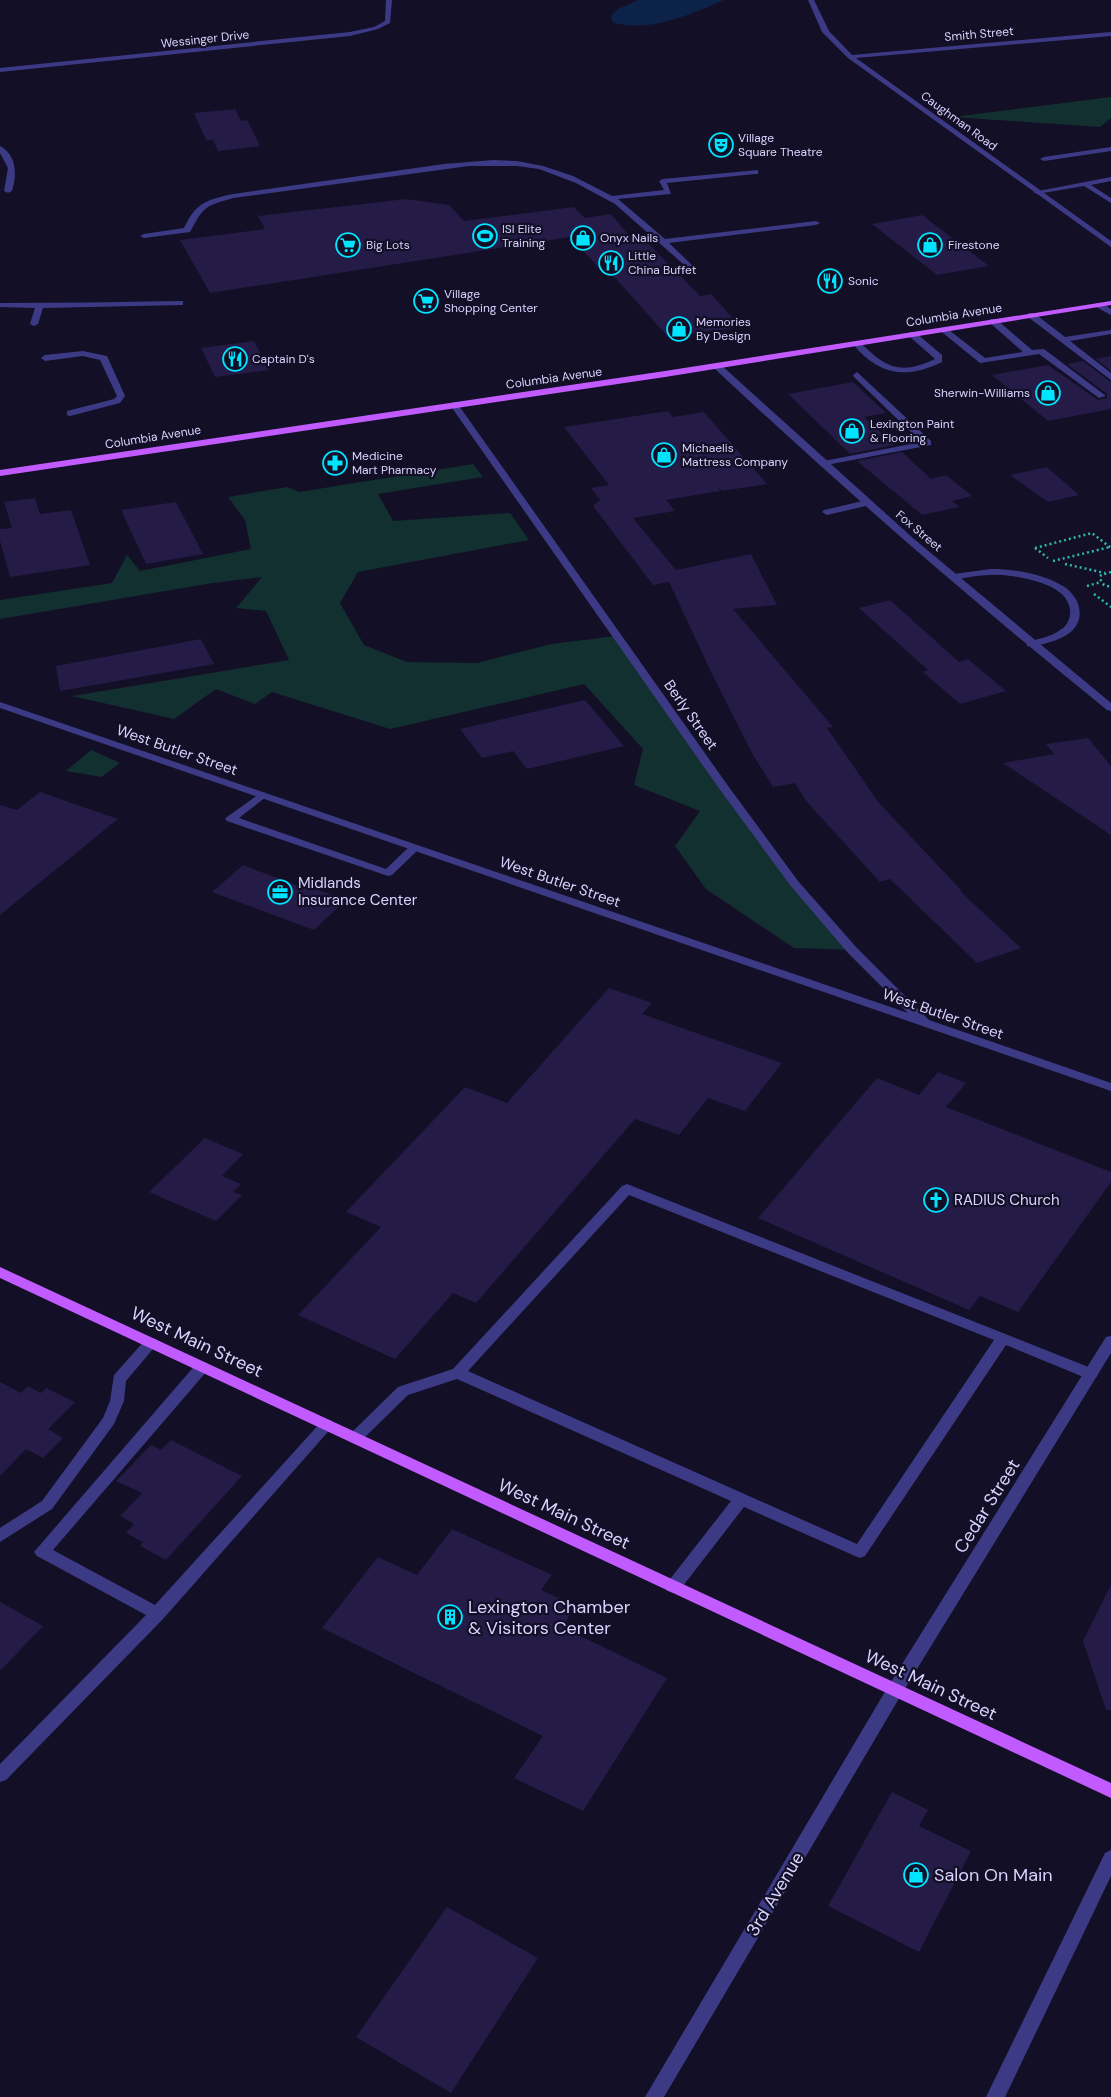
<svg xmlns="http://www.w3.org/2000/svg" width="1111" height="2097" font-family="'DM Sans',sans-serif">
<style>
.green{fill:#12302f}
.water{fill:#0c2248}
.building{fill:#241b47}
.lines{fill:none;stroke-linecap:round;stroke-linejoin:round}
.path{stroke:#2fb8b0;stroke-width:2.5;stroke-dasharray:2 3;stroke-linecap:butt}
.service{fill:#3d3a85;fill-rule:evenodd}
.minor{fill:#3d3a85;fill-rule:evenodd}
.primary{fill:#c25bff;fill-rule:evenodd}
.labels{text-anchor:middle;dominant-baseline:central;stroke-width:4.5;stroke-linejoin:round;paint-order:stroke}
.far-street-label{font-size:12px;fill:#d9d4ff;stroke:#130f26}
.far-poi-label{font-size:12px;fill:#d9d4ff;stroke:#130f26;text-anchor:start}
.street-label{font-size:15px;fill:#d9d4ff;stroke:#130f26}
.poi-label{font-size:15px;fill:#d9d4ff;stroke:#130f26;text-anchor:start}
.near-street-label{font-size:18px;fill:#d9d4ff;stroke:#130f26}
.near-poi-label{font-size:18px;fill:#d9d4ff;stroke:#130f26;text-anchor:start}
</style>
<rect width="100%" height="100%" fill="#130f26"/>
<path class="green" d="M 1111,97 L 1111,118 L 1100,127 L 953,117 Z
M 473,464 L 483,477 L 378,494 L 393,521 L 510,513 L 529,540 L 358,572 L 340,603 L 364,645 L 407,662 L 477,663 L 551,644 L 616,636 L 722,785 L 852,950 L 794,948 L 706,889 L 675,846 L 700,811 L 634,785 L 643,749 L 584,684 L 390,729 L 272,692 L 255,704 L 216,689 L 174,719 L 72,696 L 289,660 L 266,611 L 236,608 L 262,577 L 213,583 L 0,619 L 0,600 L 112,583 L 127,555 L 140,571 L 251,549 L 245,520 L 228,497 L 287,487 L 299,492 Z
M 91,750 L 120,763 L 102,777 L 66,771 Z"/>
<path class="water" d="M 638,0 L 724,0 C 689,15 652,32 614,23 L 611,19 L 612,15 L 618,9 Z"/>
<path class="building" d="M 235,109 L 241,121 L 247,120 L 260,146 L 218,151 L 213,140 L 206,140 L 194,113 Z
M 406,199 L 449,205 L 464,221 L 574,207 L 585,218 L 611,214 L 630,237 L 641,236 L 700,296 L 711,294 L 741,327 L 668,337 L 610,272 L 604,273 L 570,237 L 210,293 L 180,240 L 265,229 L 258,216 Z
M 922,215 L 989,266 L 937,275 L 872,224 Z
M 254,341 L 269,370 L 215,377 L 201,348 Z
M 1111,356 L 1111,371 L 1096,359 Z
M 1083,361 L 1111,382 L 1111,409 L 1048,421 L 992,375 L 1048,365 L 1098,400 L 1107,398 L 1107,394 L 1067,364 Z
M 853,382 L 886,413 L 864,417 L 894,445 L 850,454 L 788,394 Z
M 668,411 L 673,417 L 704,412 L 767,484 L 722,491 L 718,487 L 720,491 L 666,500 L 675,511 L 633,518 L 676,570 L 751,554 L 777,605 L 733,609 L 833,727 L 827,728 L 879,803 L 962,891 L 960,891 L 1021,948 L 977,963 L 890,879 L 880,882 L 806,801 L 795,783 L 773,787 L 753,755 L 712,674 L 669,582 L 653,585 L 593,506 L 600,500 L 591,488 L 609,485 L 564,427 Z
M 902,452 L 931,479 L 946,475 L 972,496 L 952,501 L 959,507 L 922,515 L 857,461 Z
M 1047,467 L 1079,495 L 1048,502 L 1010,475 Z
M 35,498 L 40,514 L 71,510 L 90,565 L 10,577 L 0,541 L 0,529 L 12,528 L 4,502 Z
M 176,502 L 203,554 L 146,564 L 121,510 Z
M 890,600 L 959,662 L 968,659 L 1006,691 L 960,704 L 923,672 L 928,670 L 859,608 Z
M 201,639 L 214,664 L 60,691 L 56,666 Z
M 585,700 L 624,746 L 527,769 L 513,751 L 482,758 L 460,729 Z
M 1088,738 L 1111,766 L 1111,835 L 1003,763 L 1054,754 L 1046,744 Z
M 40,792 L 118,819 L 0,915 L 0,805 L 17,810 Z
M 243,865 L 298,886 L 301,883 L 346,900 L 314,930 L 212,892 Z
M 609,988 L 652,1003 L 642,1014 L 782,1063 L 745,1111 L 708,1098 L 679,1135 L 635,1119 L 476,1303 L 453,1293 L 395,1359 L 298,1315 L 381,1227 L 346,1212 L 465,1087 L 507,1103 Z
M 938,1072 L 966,1083 L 946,1107 L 1111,1172 L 1111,1182 L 1018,1312 L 980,1296 L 969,1310 L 758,1218 L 877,1078 L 919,1095 Z
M 205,1138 L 243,1154 L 222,1176 L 241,1184 L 233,1192 L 242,1195 L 216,1221 L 149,1192 Z
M 0,1382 L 21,1393 L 28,1386 L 41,1393 L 46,1388 L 75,1402 L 48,1429 L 63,1438 L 43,1458 L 26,1449 L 0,1476 Z
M 171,1440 L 242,1476 L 166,1560 L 140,1546 L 143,1542 L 126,1533 L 134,1524 L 120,1516 L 142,1493 L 116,1481 L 151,1445 L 161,1450 Z
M 452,1529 L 552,1575 L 541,1590 L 576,1606 L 562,1627 L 667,1678 L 583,1811 L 514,1778 L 543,1736 L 322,1628 L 378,1557 L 417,1575 Z
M 1111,1585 L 1111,1710 L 1106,1710 L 1083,1641 Z
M 0,1602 L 43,1626 L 0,1671 Z
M 892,1792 L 928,1810 L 919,1826 L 971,1851 L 919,1952 L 828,1906 Z
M 447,1907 L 538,1958 L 451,2093 L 356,2037 Z"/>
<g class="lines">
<path class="path" d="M 1035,548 L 1048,558
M 1035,548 L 1092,533 L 1111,548
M 1053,561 L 1110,547
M 1065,564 L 1105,573
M 1111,572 L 1101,575 L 1100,579 L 1104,585 L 1111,587
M 1087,586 L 1101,582
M 1094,594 L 1111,607"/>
<path class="service" d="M 0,146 C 17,155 17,175 12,191 L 8,193 L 4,191 L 8,168 L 0,153 Z
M 1111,147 L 1111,151 L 1044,161 L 1040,159 L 1044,157 Z
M 493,160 L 517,161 L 543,166 L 573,176 L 612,196 L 664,190 L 659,181 L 663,179 L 758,170 L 758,174 L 755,174 L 667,183 L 671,194 L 618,199 L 665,239 L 816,221 L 820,223 L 816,225 L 669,243 L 694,267 L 695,269 L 691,271 L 615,204 L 576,183 L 539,169 L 517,166 L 469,166 L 233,198 C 205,206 204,206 190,232 L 144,238 L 140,236 L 144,234 L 184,228 C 196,202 207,200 233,194 L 444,164 Z
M 1111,177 L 1111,181 L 1091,185 L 1111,198 L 1111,203 L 1084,186 L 1037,194 L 1033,192 Z
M 180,301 L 183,301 L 183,305 L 43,308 L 38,324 L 34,326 L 30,324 L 35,308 L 0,307 L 0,303 C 59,303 119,302 180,301 Z
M 1096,303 L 1102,303 L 1111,309 L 1111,315 L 1096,307 Z
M 1028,313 L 1034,313 L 1065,337 L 1111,330 L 1111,334 L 1070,341 L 1111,373 L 1111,380 L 1028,317 Z
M 990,319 L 996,319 L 1032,350 L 1044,349 L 1106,396 L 1099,398 L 1039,354 L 980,363 L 938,329 L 945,327 L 985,358 L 1023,352 L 990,323 Z
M 909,332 L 915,332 L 942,355 L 942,362 C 905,380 878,375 852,343 L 859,341 C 884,367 900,376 935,359 L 909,336 Z
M 83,351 L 107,356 L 125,396 L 120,403 L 70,416 L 67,415 L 67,411 L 114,399 L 117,396 L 100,360 L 83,356 L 45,361 L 41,358 L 45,355 Z
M 857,372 L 931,441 L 931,445 L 821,466 L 821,462 L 824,461 L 921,442 L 854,377 L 853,375 Z
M 867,500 L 870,501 L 870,505 L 827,515 L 822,512 L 824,510 Z
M 991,569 C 1015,569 1043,574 1063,586 C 1081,597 1087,621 1068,634 C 1058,641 1043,644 1031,647 L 1027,646 L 1027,642 C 1038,639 1051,637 1060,630 C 1066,627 1069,621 1070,615 C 1073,587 1032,579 1011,576 C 992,573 973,576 954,580 L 949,577 L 954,574 Z
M 262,792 L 266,793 L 267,795 L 266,797 L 239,818 L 386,869 L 410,846 L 414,845 L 420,848 L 392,875 L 388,876 L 227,821 L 225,819 L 227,817 Z
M 627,1184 L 1096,1370 L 1098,1374 L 1096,1378 L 1091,1379 L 1086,1378 L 1006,1345 L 865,1556 L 860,1558 L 855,1556 L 744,1507 L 679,1591 L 673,1593 L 667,1591 L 665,1587 L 667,1583 L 731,1501 L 457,1379 L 408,1395 L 360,1442 L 355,1444 L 350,1442 L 348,1438 L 350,1434 L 398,1387 L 453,1369 L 622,1186 ZM 629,1195 L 994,1340 L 857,1544 L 468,1371 Z
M 151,1338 L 156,1339 L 158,1343 L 126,1381 L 124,1401 L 114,1424 L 52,1509 L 0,1542 L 0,1528 L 42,1501 L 103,1418 L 110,1401 L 114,1375 L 146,1339 Z
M 202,1362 L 207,1363 L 209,1367 L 207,1371 L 53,1550 L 155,1605 L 322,1421 L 327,1419 L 332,1421 L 334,1425 L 163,1619 L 6,1780 L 0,1782 L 0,1764 L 146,1615 L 37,1556 L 34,1552 L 197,1363 Z
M 1111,1850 L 1111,1876 L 1005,2097 L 986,2097 L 1105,1853 Z"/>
<path class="minor" d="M 386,0 L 392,0 L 390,23 L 378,29 L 350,36 L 0,72 L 0,68 L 350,32 L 374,27 L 385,21 Z
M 808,0 L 814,0 L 829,31 L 852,55 L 1111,32 L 1111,36 L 856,58 L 1111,241 L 1111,247 L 848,58 L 822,32 Z
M 714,364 L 720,364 L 914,539 L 1111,703 L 1111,711 L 1107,710 C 972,601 841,487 714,368 Z
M 454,402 L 457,403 L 726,783 L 798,881 L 856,947 L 929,1020 L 1111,1083 L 1111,1091 L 0,708 L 0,702 L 908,1013 L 848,953 L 790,885 L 718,787 L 450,405 Z
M 1111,1336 L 1111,1353 L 901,1695 L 664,2097 L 645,2097 L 889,1685 L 1106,1337 Z"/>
<path class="primary" d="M 1111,301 L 1111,305 L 665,377 L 0,476 L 0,470 L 665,371 Z
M 0,1267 L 1111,1783 L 1111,1798 L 0,1278 Z"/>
</g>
<defs>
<g id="theatre-ring" transform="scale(1.25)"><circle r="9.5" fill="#130f26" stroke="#00e5ff" stroke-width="1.5"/><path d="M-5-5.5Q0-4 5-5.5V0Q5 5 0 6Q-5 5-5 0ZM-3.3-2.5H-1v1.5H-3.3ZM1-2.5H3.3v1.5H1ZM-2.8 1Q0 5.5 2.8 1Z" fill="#00e5ff"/></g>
<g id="stadium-ring" transform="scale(1.25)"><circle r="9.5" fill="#130f26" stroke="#00e5ff" stroke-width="1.5"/><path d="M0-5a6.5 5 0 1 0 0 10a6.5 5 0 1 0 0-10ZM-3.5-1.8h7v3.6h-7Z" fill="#00e5ff"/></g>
<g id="shop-ring" transform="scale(1.25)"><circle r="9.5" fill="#130f26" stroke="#00e5ff" stroke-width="1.5"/><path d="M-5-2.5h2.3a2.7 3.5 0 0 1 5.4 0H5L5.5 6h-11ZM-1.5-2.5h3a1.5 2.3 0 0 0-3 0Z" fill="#00e5ff"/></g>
<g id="supermarket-ring" transform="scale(1.25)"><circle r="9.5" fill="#130f26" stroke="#00e5ff" stroke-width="1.5"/><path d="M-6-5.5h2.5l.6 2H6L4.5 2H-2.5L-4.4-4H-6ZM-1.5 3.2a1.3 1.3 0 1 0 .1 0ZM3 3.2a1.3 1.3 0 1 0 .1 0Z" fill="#00e5ff"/></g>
<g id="restaurant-ring" transform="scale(1.25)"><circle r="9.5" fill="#130f26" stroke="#00e5ff" stroke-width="1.5"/><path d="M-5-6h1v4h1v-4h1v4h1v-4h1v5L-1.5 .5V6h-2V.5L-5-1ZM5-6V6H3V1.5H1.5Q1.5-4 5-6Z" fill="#00e5ff"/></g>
<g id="pharmacy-ring" transform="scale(1.25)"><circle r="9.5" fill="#130f26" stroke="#00e5ff" stroke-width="1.5"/><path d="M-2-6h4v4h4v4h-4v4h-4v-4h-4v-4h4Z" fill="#00e5ff"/></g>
<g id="office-ring" transform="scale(1.25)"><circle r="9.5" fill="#130f26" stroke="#00e5ff" stroke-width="1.5"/><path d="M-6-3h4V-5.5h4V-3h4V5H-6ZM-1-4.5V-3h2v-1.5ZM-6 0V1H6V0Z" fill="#00e5ff"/></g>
<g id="church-ring" transform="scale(1.25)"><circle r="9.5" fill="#130f26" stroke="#00e5ff" stroke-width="1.5"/><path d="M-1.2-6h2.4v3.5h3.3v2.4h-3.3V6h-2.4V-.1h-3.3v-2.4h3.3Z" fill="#00e5ff"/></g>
<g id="building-ring" transform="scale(1.25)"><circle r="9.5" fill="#130f26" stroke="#00e5ff" stroke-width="1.5"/><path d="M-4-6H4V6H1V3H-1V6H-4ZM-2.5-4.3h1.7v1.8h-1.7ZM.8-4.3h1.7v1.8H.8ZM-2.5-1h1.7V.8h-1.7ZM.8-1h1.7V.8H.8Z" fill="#00e5ff"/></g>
</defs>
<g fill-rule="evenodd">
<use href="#theatre-ring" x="721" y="145"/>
<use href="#stadium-ring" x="485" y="236"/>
<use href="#shop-ring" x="583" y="238"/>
<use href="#supermarket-ring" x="348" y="245"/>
<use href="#shop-ring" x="930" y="245"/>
<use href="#restaurant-ring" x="611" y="263"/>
<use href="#restaurant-ring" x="830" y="281"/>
<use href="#supermarket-ring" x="426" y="301"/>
<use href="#shop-ring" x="679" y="329"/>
<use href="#restaurant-ring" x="235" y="359"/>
<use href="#shop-ring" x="1048" y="393"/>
<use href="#shop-ring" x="852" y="431"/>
<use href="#shop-ring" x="664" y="455"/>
<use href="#pharmacy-ring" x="335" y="463"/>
<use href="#office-ring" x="280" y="892"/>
<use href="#church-ring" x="936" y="1200"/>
<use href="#building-ring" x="450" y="1617"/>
<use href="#shop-ring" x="916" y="1875"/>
</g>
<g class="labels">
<g class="far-street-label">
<text transform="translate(979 34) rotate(-5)">Smith Street</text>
<text transform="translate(205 39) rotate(-6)">Wessinger Drive</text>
<text transform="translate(959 121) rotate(36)">Caughman Road</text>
<text transform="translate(954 315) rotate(-9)">Columbia Avenue</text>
<text transform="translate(554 378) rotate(-8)">Columbia Avenue</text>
<text transform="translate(153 437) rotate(-9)">Columbia Avenue</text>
<text transform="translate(919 531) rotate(40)">Fox Street</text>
</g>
<g class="far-poi-label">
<text x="738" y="138">Village<tspan x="738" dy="14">Square Theatre</tspan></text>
<text x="502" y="229">ISI Elite<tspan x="502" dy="14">Training</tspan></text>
<text x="600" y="238">Onyx Nails</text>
<text x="366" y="245">Big Lots</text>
<text x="948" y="245">Firestone</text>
<text x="628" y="256">Little<tspan x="628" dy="14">China Buffet</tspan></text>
<text x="848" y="281">Sonic</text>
<text x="444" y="294">Village<tspan x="444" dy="14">Shopping Center</tspan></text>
<text x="696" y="322">Memories<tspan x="696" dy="14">By Design</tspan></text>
<text x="252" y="359">Captain D's</text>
<text x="1030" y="393" text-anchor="end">Sherwin-Williams</text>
<text x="870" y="424">Lexington Paint<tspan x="870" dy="14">&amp; Flooring</tspan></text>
<text x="682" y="448">Michaelis<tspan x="682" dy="14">Mattress Company</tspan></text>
<text x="352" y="456">Medicine<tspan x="352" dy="14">Mart Pharmacy</tspan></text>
</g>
<g class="street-label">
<text transform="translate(691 715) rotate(55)">Berly Street</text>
<text transform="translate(177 750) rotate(19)">West Butler Street</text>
<text transform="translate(560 882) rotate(19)">West Butler Street</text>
<text transform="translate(943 1014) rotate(19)">West Butler Street</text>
</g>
<g class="poi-label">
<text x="298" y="883">Midlands<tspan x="298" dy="17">Insurance Center</tspan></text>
<text x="954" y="1200">RADIUS Church</text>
</g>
<g class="near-street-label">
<text transform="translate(197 1342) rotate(25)">West Main Street</text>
<text transform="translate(987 1506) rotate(-58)">Cedar Street</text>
<text transform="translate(564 1514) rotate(25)">West Main Street</text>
<text transform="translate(931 1685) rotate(25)">West Main Street</text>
<text transform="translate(775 1894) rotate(-59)">3rd Avenue</text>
</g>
<g class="near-poi-label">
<text x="468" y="1607">Lexington Chamber<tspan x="468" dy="21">&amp; Visitors Center</tspan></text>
<text x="934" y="1875">Salon On Main</text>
</g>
</g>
</svg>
